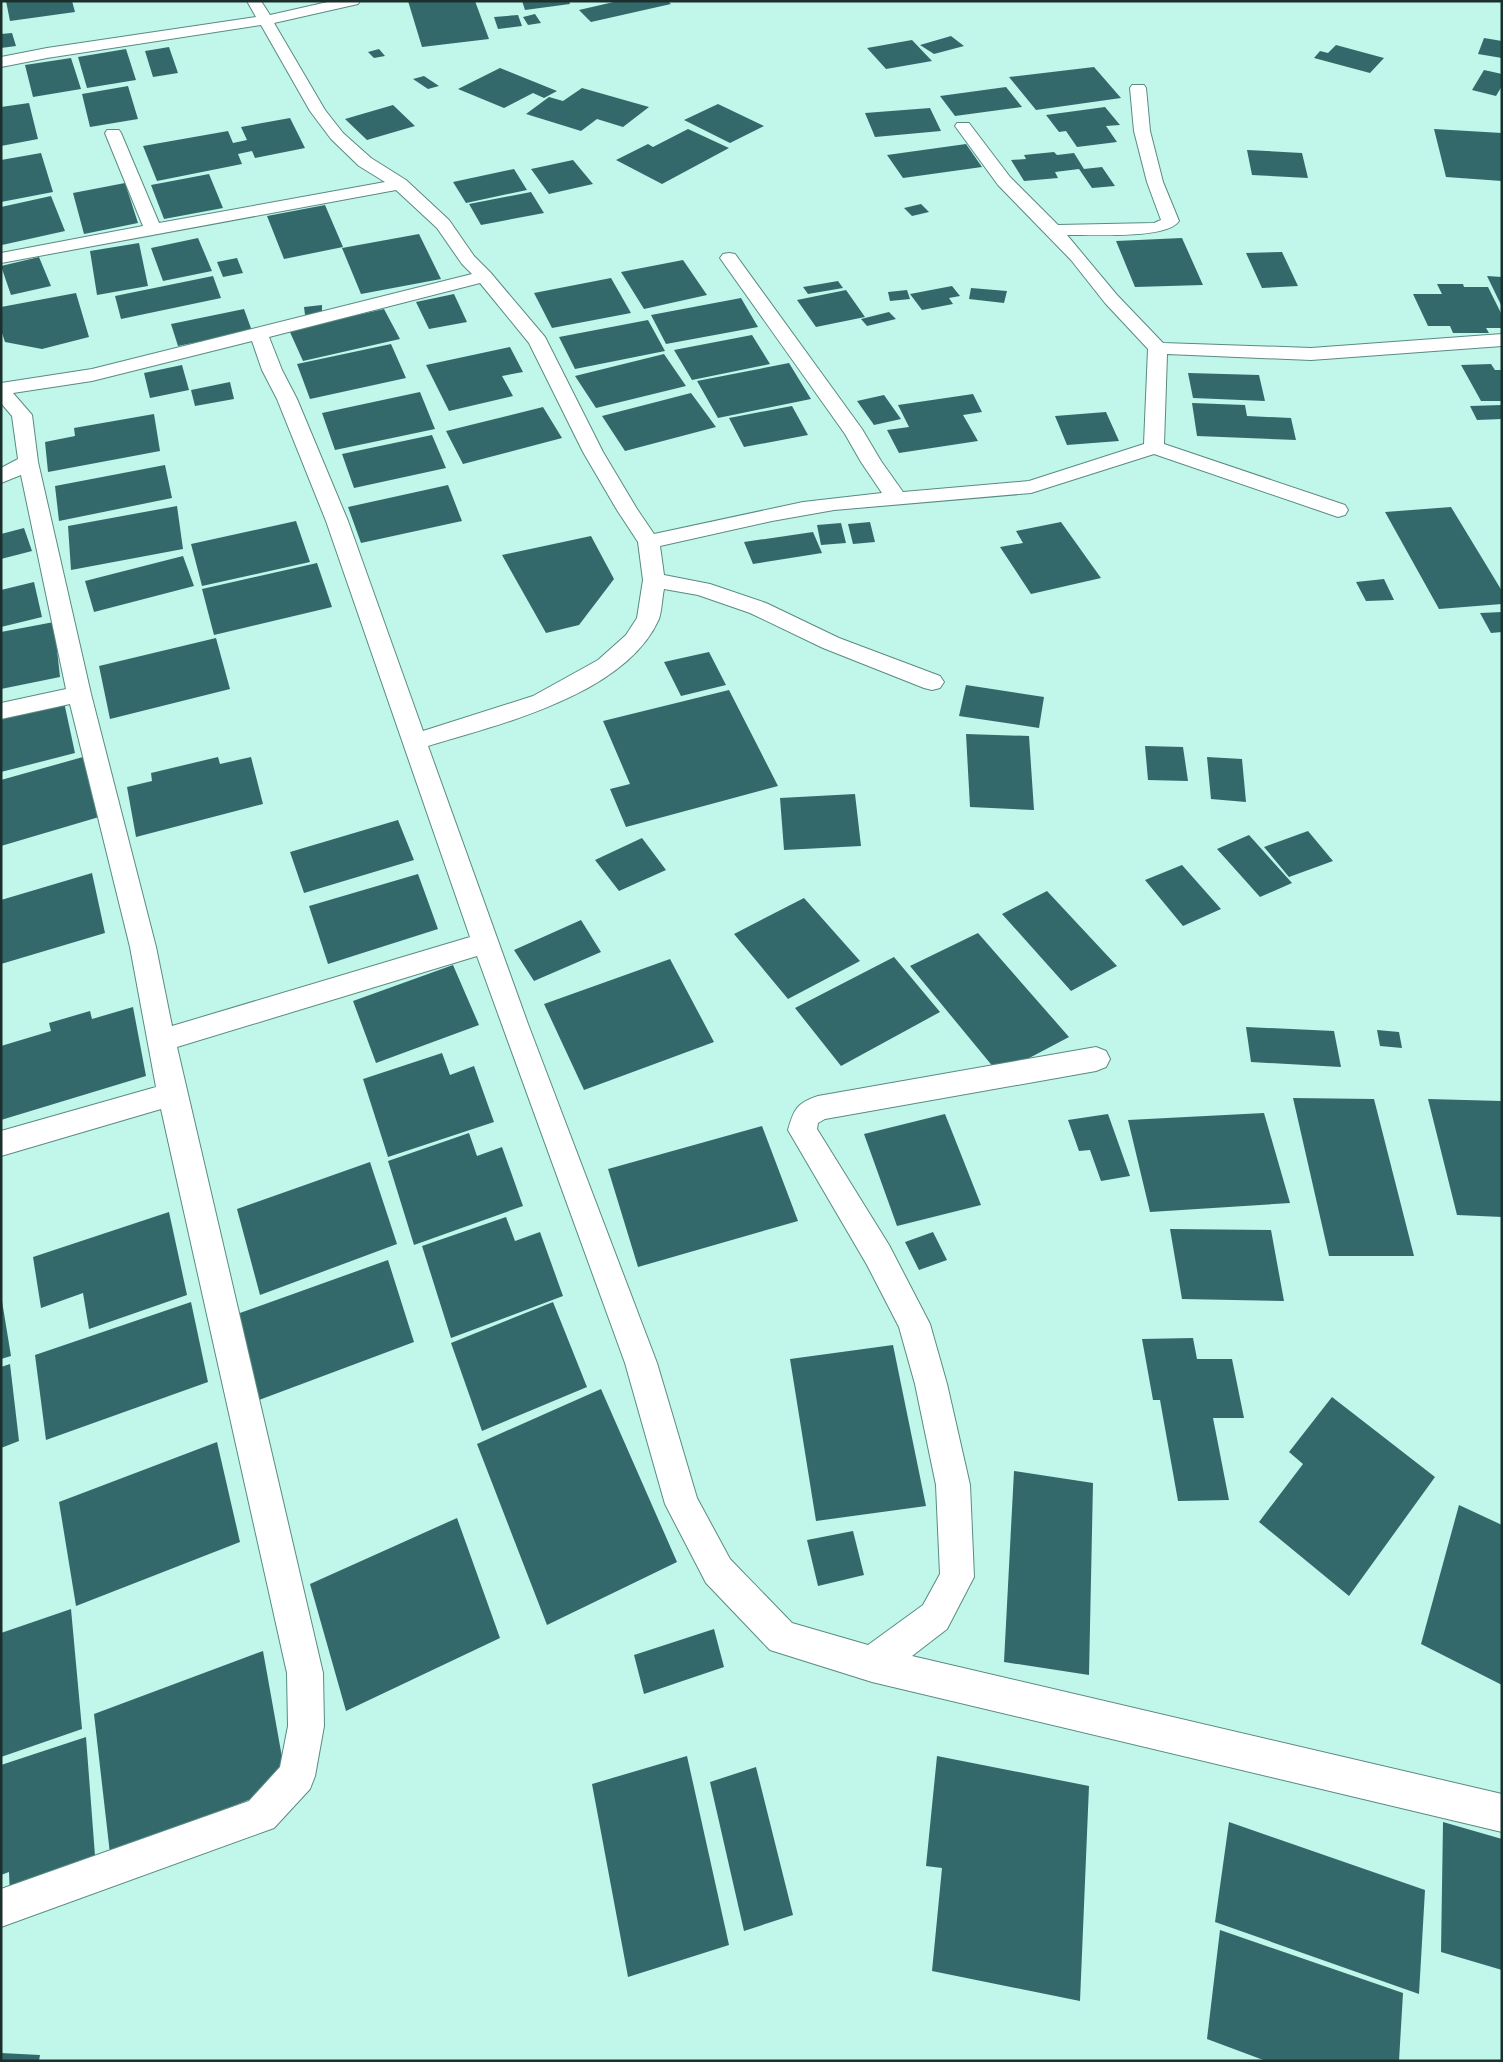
<svg xmlns="http://www.w3.org/2000/svg" width="1503" height="2062" font-family="'Alegreya Sans',sans-serif">
<style>
.building{fill:#34696c}
.lines{fill:none;stroke-linecap:round;stroke-linejoin:round}
.street-casing{stroke:#598b81;stroke-width:2}
.street{fill:#fff;fill-rule:evenodd}
</style>
<rect width="100%" height="100%" fill="#c1f6eb"/>
<path class="building" d="M 6,1 L 72,1 L 75,12 L 10,21 Z
M 408,1 L 475,1 L 489,39 L 422,47 Z
M 522,1 L 569,1 L 570,4 L 525,10 Z
M 618,1 L 668,1 L 671,4 L 591,22 L 579,10 Z
M 535,14 L 541,23 L 528,25 L 523,17 Z
M 518,15 L 522,26 L 498,29 L 494,17 Z
M 12,33 L 16,46 L 1,48 L 1,34 Z
M 951,36 L 964,46 L 934,54 L 920,45 Z
M 1484,38 L 1502,41 L 1502,58 L 1478,54 Z
M 912,40 L 932,61 L 886,69 L 867,48 Z
M 1336,45 L 1384,58 L 1370,73 L 1314,58 L 1320,51 L 1328,53 Z
M 169,47 L 178,73 L 153,77 L 145,51 Z
M 126,49 L 136,80 L 87,88 L 78,57 Z
M 379,49 L 385,56 L 374,58 L 368,52 Z
M 71,58 L 81,89 L 33,97 L 25,65 Z
M 1094,67 L 1121,98 L 1036,110 L 1009,77 Z
M 500,68 L 557,91 L 544,98 L 533,93 L 504,108 L 458,89 Z
M 1484,70 L 1502,74 L 1502,86 L 1496,96 L 1472,90 Z
M 424,76 L 439,86 L 428,89 L 413,79 Z
M 128,86 L 138,119 L 90,127 L 82,94 Z
M 1006,87 L 1022,107 L 955,116 L 940,96 Z
M 582,88 L 649,107 L 623,127 L 597,119 L 581,131 L 526,114 L 549,97 L 563,101 Z
M 29,103 L 38,139 L 1,146 L 1,107 Z
M 718,104 L 764,126 L 730,143 L 684,120 Z
M 393,105 L 415,126 L 367,140 L 345,119 Z
M 1105,107 L 1120,125 L 1106,126 L 1117,142 L 1077,147 L 1066,131 L 1059,132 L 1046,115 Z
M 930,108 L 941,131 L 875,137 L 865,113 Z
M 290,118 L 305,148 L 255,158 L 252,151 L 238,154 L 242,164 L 157,181 L 143,146 L 228,131 L 233,143 L 247,140 L 241,127 Z
M 688,129 L 729,148 L 662,184 L 616,160 L 648,144 L 653,147 Z
M 1434,129 L 1502,133 L 1502,181 L 1446,177 Z
M 966,144 L 982,167 L 903,178 L 887,155 Z
M 1247,150 L 1302,153 L 1308,178 L 1252,175 Z
M 1054,152 L 1057,155 L 1074,153 L 1084,169 L 1102,167 L 1115,186 L 1092,188 L 1079,169 L 1055,172 L 1058,178 L 1024,181 L 1011,160 L 1026,159 L 1024,155 Z
M 41,153 L 53,192 L 1,202 L 1,160 Z
M 573,160 L 593,184 L 549,194 L 531,169 Z
M 514,169 L 527,190 L 466,203 L 453,182 Z
M 209,174 L 223,208 L 164,219 L 151,185 Z
M 125,183 L 138,223 L 84,234 L 73,193 Z
M 531,192 L 544,213 L 481,225 L 469,204 Z
M 51,196 L 65,231 L 2,245 L 1,207 Z
M 921,204 L 929,212 L 912,216 L 904,208 Z
M 325,205 L 343,247 L 284,259 L 267,216 Z
M 419,234 L 441,279 L 361,294 L 342,248 Z
M 198,238 L 212,271 L 163,281 L 151,248 Z
M 1182,238 L 1203,285 L 1135,287 L 1116,241 Z
M 139,243 L 148,286 L 97,295 L 90,251 Z
M 1282,252 L 1298,286 L 1262,288 L 1246,253 Z
M 39,257 L 51,286 L 11,295 L 1,266 Z
M 237,258 L 243,273 L 223,277 L 217,262 Z
M 683,260 L 707,295 L 644,309 L 621,272 Z
M 213,276 L 221,298 L 121,319 L 115,296 Z
M 1487,276 L 1502,277 L 1502,307 Z
M 611,278 L 631,313 L 552,328 L 534,293 Z
M 838,281 L 843,288 L 808,294 L 803,287 Z
M 1437,284 L 1463,284 L 1464,287 L 1488,287 L 1502,315 L 1502,328 L 1486,328 L 1489,333 L 1453,333 L 1450,326 L 1428,326 L 1413,294 L 1442,294 Z
M 952,286 L 960,296 L 949,298 L 953,304 L 922,310 L 910,294 Z
M 971,288 L 1007,291 L 1004,303 L 969,299 Z
M 846,290 L 865,317 L 816,327 L 797,300 Z
M 907,290 L 910,299 L 890,301 L 888,292 Z
M 76,293 L 89,337 L 42,349 L 5,342 L 1,330 L 1,307 Z
M 454,294 L 467,322 L 429,329 L 416,302 Z
M 741,298 L 758,327 L 666,344 L 651,315 Z
M 322,305 L 322,313 L 305,315 L 304,307 Z
M 244,309 L 252,331 L 178,346 L 171,324 Z
M 384,309 L 400,339 L 303,361 L 289,330 Z
M 889,312 L 896,319 L 867,326 L 861,319 Z
M 648,320 L 665,351 L 575,369 L 559,337 Z
M 752,335 L 770,364 L 692,380 L 674,350 Z
M 391,344 L 406,378 L 310,399 L 297,364 Z
M 510,347 L 523,372 L 502,376 L 513,396 L 449,411 L 426,365 Z
M 664,354 L 686,386 L 596,408 L 575,376 Z
M 789,363 L 811,399 L 718,418 L 697,381 Z
M 1491,364 L 1495,370 L 1502,370 L 1502,401 L 1481,401 L 1461,365 Z
M 182,365 L 189,390 L 150,398 L 144,373 Z
M 1188,373 L 1259,375 L 1265,401 L 1193,398 Z
M 230,382 L 234,399 L 195,406 L 191,390 Z
M 420,392 L 435,429 L 335,450 L 322,413 Z
M 691,393 L 716,427 L 625,451 L 602,416 Z
M 973,394 L 982,412 L 963,415 L 978,441 L 899,453 L 887,430 L 909,427 L 898,405 Z
M 884,395 L 901,419 L 874,425 L 857,401 Z
M 1192,403 L 1245,405 L 1247,416 L 1291,418 L 1296,440 L 1197,436 Z
M 1502,405 L 1502,419 L 1477,420 L 1470,406 Z
M 792,406 L 808,435 L 744,447 L 729,418 Z
M 543,407 L 562,438 L 463,464 L 446,431 Z
M 1106,412 L 1119,441 L 1067,445 L 1055,416 Z
M 154,414 L 160,451 L 48,472 L 45,442 L 75,436 L 74,428 Z
M 432,435 L 446,468 L 354,488 L 342,454 Z
M 165,465 L 172,498 L 59,521 L 55,486 Z
M 448,485 L 462,521 L 361,543 L 348,507 Z
M 177,506 L 183,549 L 71,570 L 68,526 Z
M 1451,507 L 1502,591 L 1502,604 L 1439,609 L 1385,512 Z
M 296,521 L 310,562 L 202,586 L 191,544 Z
M 870,522 L 875,542 L 853,544 L 848,524 Z
M 1061,522 L 1101,578 L 1031,594 L 1000,547 L 1023,543 L 1016,531 Z
M 841,523 L 846,543 L 821,545 L 817,525 Z
M 24,528 L 32,551 L 1,559 L 1,534 Z
M 813,532 L 822,553 L 753,564 L 744,542 Z
M 591,536 L 614,579 L 579,625 L 546,633 L 502,555 Z
M 183,556 L 194,586 L 94,612 L 85,581 Z
M 317,563 L 332,607 L 214,635 L 202,589 Z
M 1384,579 L 1394,600 L 1366,601 L 1356,582 Z
M 34,582 L 42,617 L 1,627 L 1,590 Z
M 1502,612 L 1502,632 L 1491,633 L 1480,613 Z
M 54,622 L 60,677 L 1,689 L 1,632 Z
M 216,638 L 230,689 L 110,719 L 99,666 Z
M 709,652 L 726,685 L 681,696 L 664,662 Z
M 966,685 L 1044,697 L 1039,728 L 959,716 Z
M 729,690 L 778,786 L 626,827 L 610,789 L 630,784 L 603,721 Z
M 64,702 L 75,753 L 1,772 L 1,718 Z
M 966,734 L 1029,736 L 1034,810 L 970,807 Z
M 1145,746 L 1183,747 L 1188,781 L 1148,780 Z
M 83,757 L 99,817 L 1,846 L 1,780 Z
M 218,757 L 220,764 L 251,757 L 263,804 L 136,837 L 127,787 L 152,781 L 151,773 Z
M 1207,757 L 1242,759 L 1246,802 L 1211,799 Z
M 855,794 L 861,846 L 784,850 L 780,798 Z
M 398,820 L 414,860 L 304,893 L 290,852 Z
M 1308,831 L 1333,861 L 1289,877 L 1264,847 Z
M 1249,835 L 1292,883 L 1260,897 L 1217,849 Z
M 642,838 L 666,870 L 619,891 L 595,860 Z
M 1182,865 L 1221,909 L 1183,926 L 1145,880 Z
M 92,873 L 105,933 L 1,964 L 1,900 Z
M 418,874 L 438,929 L 328,964 L 309,906 Z
M 1047,891 L 1117,966 L 1071,991 L 1002,914 Z
M 804,898 L 860,961 L 788,999 L 734,934 Z
M 581,920 L 601,952 L 534,981 L 514,950 Z
M 978,933 L 1069,1037 L 999,1074 L 910,966 Z
M 894,957 L 940,1012 L 841,1066 L 795,1008 Z
M 670,959 L 714,1042 L 584,1090 L 544,1004 Z
M 453,965 L 479,1025 L 376,1063 L 353,1001 Z
M 133,1007 L 146,1076 L 1,1120 L 1,1046 L 51,1031 L 49,1023 L 90,1011 L 92,1019 Z
M 1246,1027 L 1334,1031 L 1341,1067 L 1251,1062 Z
M 1377,1030 L 1399,1032 L 1402,1048 L 1380,1046 Z
M 442,1053 L 450,1075 L 474,1066 L 494,1122 L 388,1157 L 363,1079 Z
M 1293,1098 L 1374,1099 L 1414,1256 L 1329,1256 Z
M 1428,1099 L 1502,1101 L 1502,1217 L 1457,1215 Z
M 1264,1113 L 1290,1203 L 1150,1212 L 1128,1120 Z
M 945,1114 L 981,1205 L 897,1226 L 864,1134 Z
M 1108,1114 L 1130,1176 L 1101,1181 L 1090,1150 L 1079,1151 L 1068,1120 Z
M 762,1126 L 798,1221 L 638,1267 L 608,1169 Z
M 469,1133 L 477,1156 L 502,1147 L 523,1206 L 414,1245 L 388,1161 Z
M 370,1162 L 397,1244 L 260,1295 L 237,1209 Z
M 169,1212 L 187,1295 L 89,1329 L 83,1293 L 41,1308 L 33,1257 Z
M 506,1217 L 515,1241 L 540,1232 L 563,1296 L 451,1338 L 422,1246 Z
M 1170,1229 L 1271,1230 L 1284,1301 L 1182,1299 Z
M 933,1232 L 947,1260 L 919,1270 L 905,1242 Z
M 388,1260 L 414,1342 L 259,1400 L 237,1314 Z
M 1,1295 L 11,1356 L 1,1359 Z
M 191,1302 L 208,1382 L 46,1440 L 35,1355 Z
M 553,1302 L 587,1387 L 482,1431 L 451,1343 Z
M 1193,1338 L 1197,1359 L 1232,1359 L 1244,1418 L 1213,1418 L 1229,1500 L 1178,1501 L 1160,1400 L 1153,1400 L 1142,1339 Z
M 893,1345 L 926,1506 L 816,1521 L 790,1359 Z
M 10,1364 L 19,1441 L 1,1448 L 1,1367 Z
M 601,1389 L 677,1562 L 547,1625 L 477,1444 Z
M 1332,1397 L 1435,1477 L 1349,1596 L 1259,1522 L 1303,1464 L 1289,1452 Z
M 217,1442 L 240,1542 L 76,1606 L 59,1502 Z
M 1014,1471 L 1093,1483 L 1089,1675 L 1004,1662 Z
M 1459,1505 L 1502,1525 L 1502,1685 L 1421,1644 Z
M 457,1518 L 500,1638 L 346,1711 L 310,1584 Z
M 853,1531 L 864,1575 L 818,1586 L 807,1540 Z
M 71,1609 L 82,1729 L 1,1757 L 1,1633 Z
M 714,1629 L 724,1667 L 644,1694 L 634,1655 Z
M 263,1651 L 287,1785 L 110,1854 L 94,1714 Z
M 86,1737 L 96,1869 L 10,1898 L 9,1872 L 1,1875 L 1,1765 Z
M 687,1756 L 729,1945 L 628,1977 L 592,1784 Z
M 937,1756 L 1089,1786 L 1080,2001 L 932,1971 L 942,1868 L 926,1866 Z
M 756,1767 L 793,1915 L 744,1931 L 710,1782 Z
M 1229,1822 L 1425,1890 L 1419,1994 L 1215,1922 Z
M 1443,1822 L 1502,1839 L 1502,1970 L 1441,1952 Z
M 1220,1930 L 1403,1993 L 1399,2061 L 1266,2061 L 1207,2039 Z
M 1,2053 L 40,2055 L 39,2061 L 1,2061 Z"/>
<g class="lines">
<g class="street-casing">
<path id="street" d="M 247,1 L 261,1 L 270,15 L 332,1 L 360,1 L 358,4 L 274,23 L 325,110 L 343,133 L 371,158 L 406,180 L 449,220 L 474,256 L 490,272 L 545,337 L 603,452 L 637,509 L 654,534 L 803,502 L 882,493 L 861,462 L 845,434 L 720,258 L 723,254 L 729,253 L 735,254 L 862,429 L 881,461 L 903,492 L 1029,481 L 1144,444 L 1148,349 L 1105,303 L 1071,260 L 998,185 L 955,126 L 957,123 L 969,123 L 1010,177 L 1058,225 L 1154,223 L 1161,220 L 1147,182 L 1134,131 L 1130,88 L 1132,85 L 1144,85 L 1146,88 L 1150,131 L 1163,182 L 1179,221 C 1166,240 1091,234 1067,235 L 1117,295 L 1163,343 L 1311,348 L 1502,334 L 1502,346 L 1311,360 L 1167,354 L 1164,444 L 1345,505 L 1348,510 L 1345,515 L 1338,517 L 1154,454 L 1031,493 L 834,510 L 772,521 L 660,546 L 664,575 L 710,584 L 766,603 L 839,638 L 940,676 L 944,682 L 940,688 L 932,690 L 924,688 L 823,648 L 750,613 L 698,595 L 664,589 C 662,598 662,610 659,619 C 625,695 500,724 428,746 L 528,1024 L 657,1363 L 697,1498 L 730,1559 L 792,1623 L 868,1645 L 923,1605 L 940,1574 L 936,1485 L 915,1384 L 899,1327 L 867,1265 L 788,1130 C 794,1109 797,1103 818,1096 L 1096,1047 L 1106,1051 L 1110,1059 L 1106,1067 L 1096,1071 L 825,1119 L 818,1123 L 817,1129 L 889,1245 L 930,1324 L 947,1384 L 970,1485 L 974,1577 L 947,1629 L 912,1656 L 1502,1794 L 1502,1832 L 872,1682 L 770,1650 L 706,1583 L 665,1504 L 625,1363 L 477,956 L 177,1047 L 323,1673 L 324,1726 L 315,1776 L 310,1789 L 274,1828 L 1,1927 L 1,1889 L 249,1801 L 280,1767 L 288,1726 L 287,1673 L 161,1109 L 1,1156 L 1,1131 L 156,1087 L 130,947 L 70,704 L 1,719 L 1,703 L 66,689 L 21,475 L 1,483 L 1,468 L 18,459 L 12,416 L 1,403 L 1,383 L 92,369 L 472,274 L 462,264 L 437,228 L 396,190 L 1,263 L 1,253 L 143,226 L 105,133 L 107,130 L 119,130 L 121,133 L 159,223 L 385,182 L 359,166 L 331,139 L 310,111 L 261,25 L 47,58 L 1,67 L 1,57 L 47,48 L 256,17 ZM 480,283 L 529,343 L 583,452 L 617,510 L 638,542 L 643,580 L 637,618 L 626,635 L 598,660 L 533,696 L 423,731 L 348,521 L 297,399 L 282,370 L 269,337 ZM 252,341 L 262,370 L 277,399 L 326,521 L 470,937 L 172,1026 L 156,947 L 91,694 L 38,462 L 32,415 L 13,393 L 92,381 Z"/>
</g>
<use href="#street" class="street"/>
</g>
<rect width="1503" height="2062" fill="none" stroke="#1b302c" stroke-width="5"/>
</svg>
